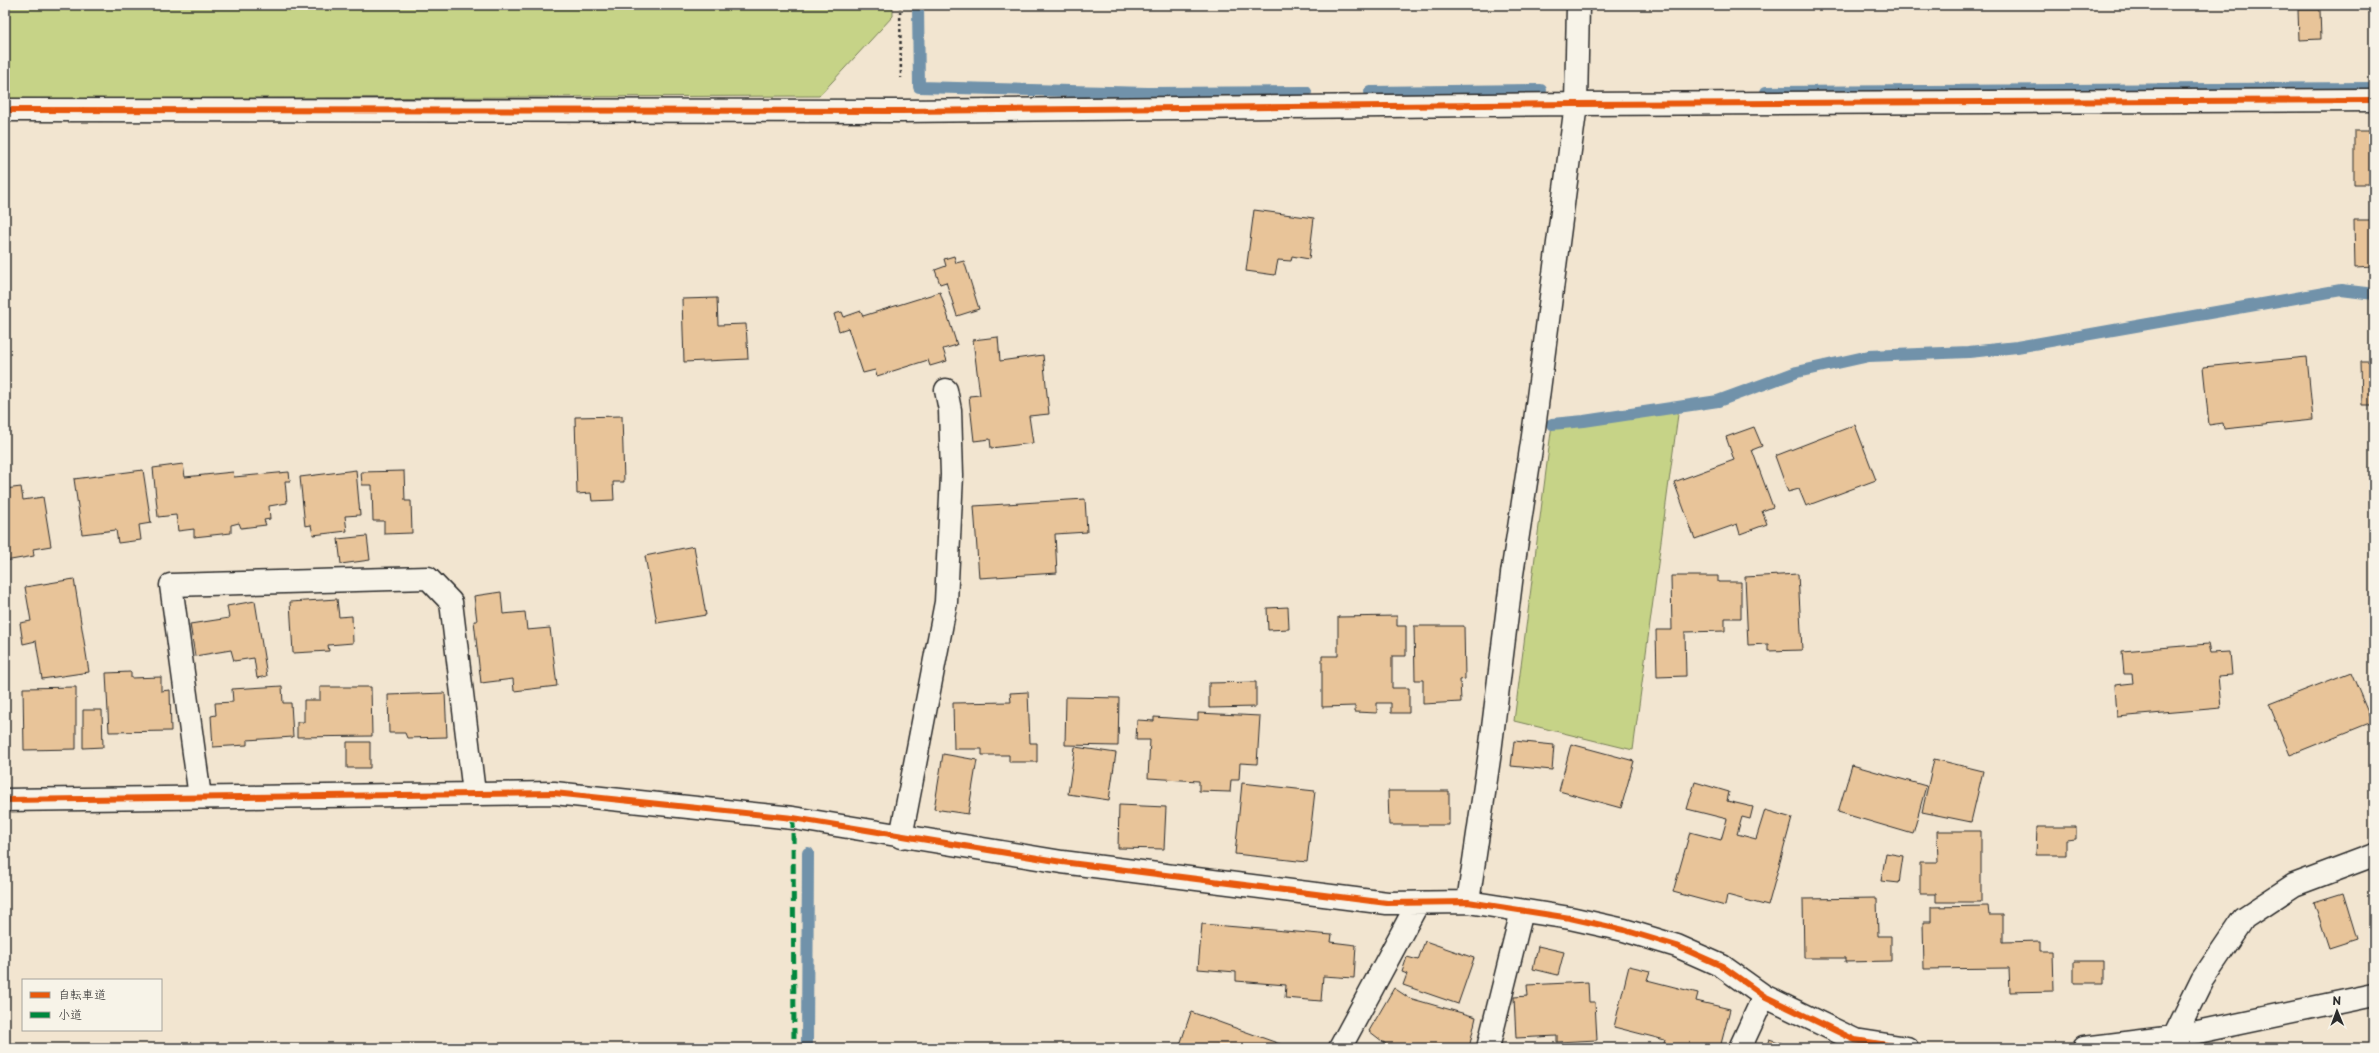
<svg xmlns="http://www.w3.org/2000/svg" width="2379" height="1053" font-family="'Playpen Sans','Klee One',sans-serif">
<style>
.green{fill:#c6d387;stroke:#787f59}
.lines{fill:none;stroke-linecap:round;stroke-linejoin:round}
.stream{stroke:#7192aa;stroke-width:12}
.building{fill:#e8c499;stroke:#2b2b2b}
.minor-casing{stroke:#2b2b2b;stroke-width:25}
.path{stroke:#2b2b2b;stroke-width:2.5;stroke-dasharray:3 3;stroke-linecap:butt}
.minor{stroke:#f7f3e8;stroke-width:22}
.quiet{stroke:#00873e;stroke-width:5;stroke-dasharray:10 5;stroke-linecap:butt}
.cycleway-casing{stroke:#f7f3e8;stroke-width:8}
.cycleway{stroke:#e8590c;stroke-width:6}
</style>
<rect width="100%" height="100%" fill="#f2e5d0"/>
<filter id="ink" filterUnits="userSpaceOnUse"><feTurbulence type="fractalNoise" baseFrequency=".025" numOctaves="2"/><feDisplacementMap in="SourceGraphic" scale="8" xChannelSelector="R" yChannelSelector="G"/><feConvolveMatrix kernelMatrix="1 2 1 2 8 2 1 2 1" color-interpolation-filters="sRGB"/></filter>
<g filter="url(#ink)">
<path class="green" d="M 5,5 L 893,5 L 893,16 L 819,96 L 5,99 Z
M 1679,407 L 1633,750 L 1514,721 L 1552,424 L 1584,421 Z"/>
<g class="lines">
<path class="stream" d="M 918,5 L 919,87 L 1148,93 L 1306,92
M 1370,92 L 1541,90
M 1766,92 L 2374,88
M 1552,424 L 1584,421 L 1718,401 L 1797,372 L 1869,356 L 1969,352 L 2017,347 L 2341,290 L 2374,294
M 807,1048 L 808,853"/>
</g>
<path class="building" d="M 2296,5 L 2332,5 L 2332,7 L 2296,7 Z
M 2298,10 L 2320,10 L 2321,39 L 2299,40 Z
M 2354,131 L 2374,131 L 2374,184 L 2354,184 Z
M 1254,210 L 1314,218 L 1309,259 L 1292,256 L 1291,261 L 1278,260 L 1275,275 L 1246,271 Z
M 2354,220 L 2374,220 L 2374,267 L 2355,268 Z
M 954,256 L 956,263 L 964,261 L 979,309 L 957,316 L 946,282 L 940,284 L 935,270 L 946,266 L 944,259 Z
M 940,292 L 957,345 L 943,349 L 947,361 L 930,366 L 928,360 L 877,376 L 875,370 L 863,373 L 848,328 L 839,331 L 834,314 L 842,312 L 844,317 L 861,311 L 863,316 Z
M 717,298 L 718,325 L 746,324 L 748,359 L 684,362 L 682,299 Z
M 998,337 L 1000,361 L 1043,355 L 1049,414 L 1029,416 L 1033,443 L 991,448 L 990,439 L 974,441 L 969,396 L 980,395 L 973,340 Z
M 2307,357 L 2313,420 L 2224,429 L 2223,423 L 2209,425 L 2203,367 Z
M 2361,361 L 2374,361 L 2374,405 L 2362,405 Z
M 622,416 L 624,482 L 613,482 L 614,500 L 592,501 L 591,493 L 577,494 L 575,417 Z
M 1855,425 L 1876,480 L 1806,506 L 1799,489 L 1788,492 L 1775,456 Z
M 1754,427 L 1762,446 L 1752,450 L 1773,507 L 1762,511 L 1767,524 L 1740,534 L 1737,524 L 1695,539 L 1674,482 L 1734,460 L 1726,437 Z
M 183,464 L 185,477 L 233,472 L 234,477 L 289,472 L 290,481 L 285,481 L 287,503 L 269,506 L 270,519 L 264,520 L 266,525 L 241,528 L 239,523 L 231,525 L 231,533 L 194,537 L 194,529 L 178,531 L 176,515 L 158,517 L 153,468 Z
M 143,470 L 151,523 L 139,525 L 141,540 L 118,543 L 116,530 L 82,534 L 74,479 Z
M 356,470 L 360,515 L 345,516 L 347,531 L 313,535 L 311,525 L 305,526 L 300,477 Z
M 404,471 L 405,501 L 411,501 L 412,533 L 384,534 L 384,521 L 373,521 L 372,485 L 362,485 L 361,472 Z
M 21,487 L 23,500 L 43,497 L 51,546 L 33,549 L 34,556 L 5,561 L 5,489 Z
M 1085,499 L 1087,532 L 1055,534 L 1057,573 L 979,578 L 974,506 Z
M 367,536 L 370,560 L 341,564 L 338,539 Z
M 694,546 L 706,615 L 657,623 L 645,556 Z
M 1798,574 L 1802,650 L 1768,651 L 1768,644 L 1748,645 L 1745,577 Z
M 1671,576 L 1718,576 L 1718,582 L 1741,582 L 1741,618 L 1725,618 L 1725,631 L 1685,632 L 1686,676 L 1657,677 L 1656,630 L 1672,630 Z
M 74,579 L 89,672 L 42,679 L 36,641 L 23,644 L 20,623 L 31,621 L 25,587 Z
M 501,592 L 503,614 L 525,612 L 527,630 L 550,628 L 557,686 L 514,691 L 513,679 L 481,683 L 474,621 L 477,621 L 474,596 Z
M 337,599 L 339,617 L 352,616 L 353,643 L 328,645 L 329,651 L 293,653 L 290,602 Z
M 255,601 L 267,676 L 257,678 L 254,658 L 234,661 L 231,650 L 195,656 L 190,624 L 229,618 L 227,606 Z
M 1288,607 L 1289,629 L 1268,630 L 1267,608 Z
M 1397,616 L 1397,626 L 1406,626 L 1406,656 L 1392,656 L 1392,688 L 1409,688 L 1409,713 L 1391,713 L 1391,703 L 1377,703 L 1377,713 L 1355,712 L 1355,706 L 1322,707 L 1322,656 L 1338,656 L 1338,617 Z
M 1414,626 L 1464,626 L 1465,679 L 1460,680 L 1461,702 L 1423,704 L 1423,680 L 1415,680 Z
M 2208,644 L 2210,653 L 2230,652 L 2232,675 L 2218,676 L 2221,708 L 2117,717 L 2115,685 L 2133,683 L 2132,674 L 2124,674 L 2122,651 Z
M 131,672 L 131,678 L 161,677 L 161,691 L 170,690 L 171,731 L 109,732 L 106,673 Z
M 2351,672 L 2372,722 L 2290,755 L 2269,704 Z
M 1256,682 L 1256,707 L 1209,708 L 1209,683 Z
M 282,686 L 283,703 L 291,703 L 293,737 L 247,740 L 247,745 L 213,747 L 211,716 L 216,715 L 215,703 L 233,702 L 232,689 Z
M 76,687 L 76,749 L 24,750 L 23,688 Z
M 320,687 L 371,687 L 372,736 L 297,737 L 297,722 L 304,722 L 304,700 L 320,700 Z
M 1028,692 L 1030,743 L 1037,743 L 1037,762 L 1009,762 L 1009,755 L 982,755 L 982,749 L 954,749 L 953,703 L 1011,702 L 1010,693 Z
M 445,693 L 447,737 L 407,738 L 405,733 L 389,733 L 388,695 Z
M 1066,697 L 1119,698 L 1118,746 L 1065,745 Z
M 83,710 L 102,710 L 103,747 L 83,748 Z
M 1198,713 L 1260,716 L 1257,764 L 1240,763 L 1239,780 L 1231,780 L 1230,792 L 1199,791 L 1199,781 L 1148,778 L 1150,740 L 1136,740 L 1137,720 L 1154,721 L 1154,717 L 1198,720 Z
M 1514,741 L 1554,745 L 1552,770 L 1511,766 Z
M 347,742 L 370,742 L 370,768 L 347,768 Z
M 1571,744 L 1634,761 L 1621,808 L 1559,791 Z
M 1075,747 L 1116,753 L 1109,800 L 1068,794 Z
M 943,754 L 977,760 L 968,814 L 934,809 Z
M 1934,759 L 1983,771 L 1971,822 L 1922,812 Z
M 1852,765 L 1926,786 L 1913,834 L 1838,812 Z
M 1695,782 L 1729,792 L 1727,801 L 1753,807 L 1750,819 L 1742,817 L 1737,834 L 1756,839 L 1765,810 L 1792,818 L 1768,906 L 1727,895 L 1725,906 L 1673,892 L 1690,832 L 1721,840 L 1727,819 L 1687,809 Z
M 1242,783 L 1315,791 L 1307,862 L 1235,854 Z
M 1388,791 L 1449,791 L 1449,825 L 1389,825 Z
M 1119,805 L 1166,807 L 1164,849 L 1118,848 Z
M 2037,827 L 2076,827 L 2076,839 L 2066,840 L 2066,855 L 2036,855 Z
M 1937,831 L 1981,831 L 1981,902 L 1936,902 L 1936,894 L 1920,894 L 1920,862 L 1938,862 Z
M 1886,853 L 1903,856 L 1899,883 L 1881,881 Z
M 2343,893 L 2357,939 L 2329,948 L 2314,902 Z
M 1877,898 L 1878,936 L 1891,936 L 1891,961 L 1845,962 L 1845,958 L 1804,958 L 1803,899 Z
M 1988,906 L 1989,915 L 2003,915 L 2003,942 L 2040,941 L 2040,951 L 2053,951 L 2054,991 L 2010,992 L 2009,968 L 1924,969 L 1923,922 L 1931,922 L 1931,907 Z
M 1202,924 L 1332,935 L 1331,942 L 1356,945 L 1354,978 L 1323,976 L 1321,1001 L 1285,998 L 1286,985 L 1236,981 L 1236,972 L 1198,969 Z
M 1425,941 L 1474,958 L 1458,1004 L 1403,985 L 1407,974 L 1402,972 L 1407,957 L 1418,960 Z
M 1538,946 L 1564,952 L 1558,975 L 1533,969 Z
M 2074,961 L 2104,961 L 2104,983 L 2074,983 Z
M 1629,966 L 1650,971 L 1647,980 L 1698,993 L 1696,1001 L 1730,1009 L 1720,1048 L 1670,1048 L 1663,1046 L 1665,1040 L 1614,1027 Z
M 1588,982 L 1589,1002 L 1595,1002 L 1597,1040 L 1557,1042 L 1557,1036 L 1516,1038 L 1514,997 L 1528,996 L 1527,985 Z
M 1394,988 L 1409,998 L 1476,1017 L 1469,1048 L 1391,1048 L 1369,1031 Z
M 1191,1012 L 1291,1048 L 1179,1048 Z
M 1769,1039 L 1798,1048 L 1766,1048 Z"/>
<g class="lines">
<g class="minor-casing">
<path id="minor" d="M 5,110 L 901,111 L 1576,104 L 2374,100
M 200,797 L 171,585 L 428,578 L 451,602 L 474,793
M 5,800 L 554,793 L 793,818 L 1062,862 L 1387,903 L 1468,902 L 1570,918 L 1624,930 L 1677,946 L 1722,966 L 1764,996 L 1855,1040 L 1907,1048
M 901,837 L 946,602 L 952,475 L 950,410 L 946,390
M 1468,902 L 1490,752 L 1512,574 L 1533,436 L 1576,104 L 1578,5
M 2174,1037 L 2202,980 L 2244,918 L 2294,885 L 2374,855
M 1340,1048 L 1418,903
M 1488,1048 L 1522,911
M 1740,1048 L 1764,996
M 2084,1048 L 2174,1037 L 2374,995"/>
</g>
<path class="path" d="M 900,5 L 901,78"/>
<use href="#minor" class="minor"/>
<path class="quiet" d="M 793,818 L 794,1048"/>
<g class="cycleway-casing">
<path id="cycleway" d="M 5,110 L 901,111 L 1576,104 L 2374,100
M 5,800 L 554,793 L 793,818 L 1062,862 L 1387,903 L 1468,902 L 1570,918 L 1624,930 L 1677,946 L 1722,966 L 1764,996 L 1855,1040 L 1907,1048"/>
</g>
<use href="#cycleway" class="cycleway"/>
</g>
</g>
<rect width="2379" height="1053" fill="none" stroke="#f7f3e8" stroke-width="20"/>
<rect x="10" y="10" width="2359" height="1033" fill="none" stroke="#2b2b2b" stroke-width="1.5" filter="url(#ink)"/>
<rect x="22" y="979" width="140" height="52" fill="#f7f3e8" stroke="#a5a39c"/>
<rect x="30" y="992" width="20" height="6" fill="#e8590c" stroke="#a5a39c"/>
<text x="58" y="999" font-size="12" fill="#2b2b2b">自転車道</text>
<rect x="30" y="1012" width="20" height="6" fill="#00873e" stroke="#a5a39c"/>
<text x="58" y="1019" font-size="12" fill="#2b2b2b">小道</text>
<g transform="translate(2337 1011) rotate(359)" stroke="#f7f3e8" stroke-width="3" paint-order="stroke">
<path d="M0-3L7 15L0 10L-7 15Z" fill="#2b2b2b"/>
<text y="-6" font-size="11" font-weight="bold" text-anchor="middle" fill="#2b2b2b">N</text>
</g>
</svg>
